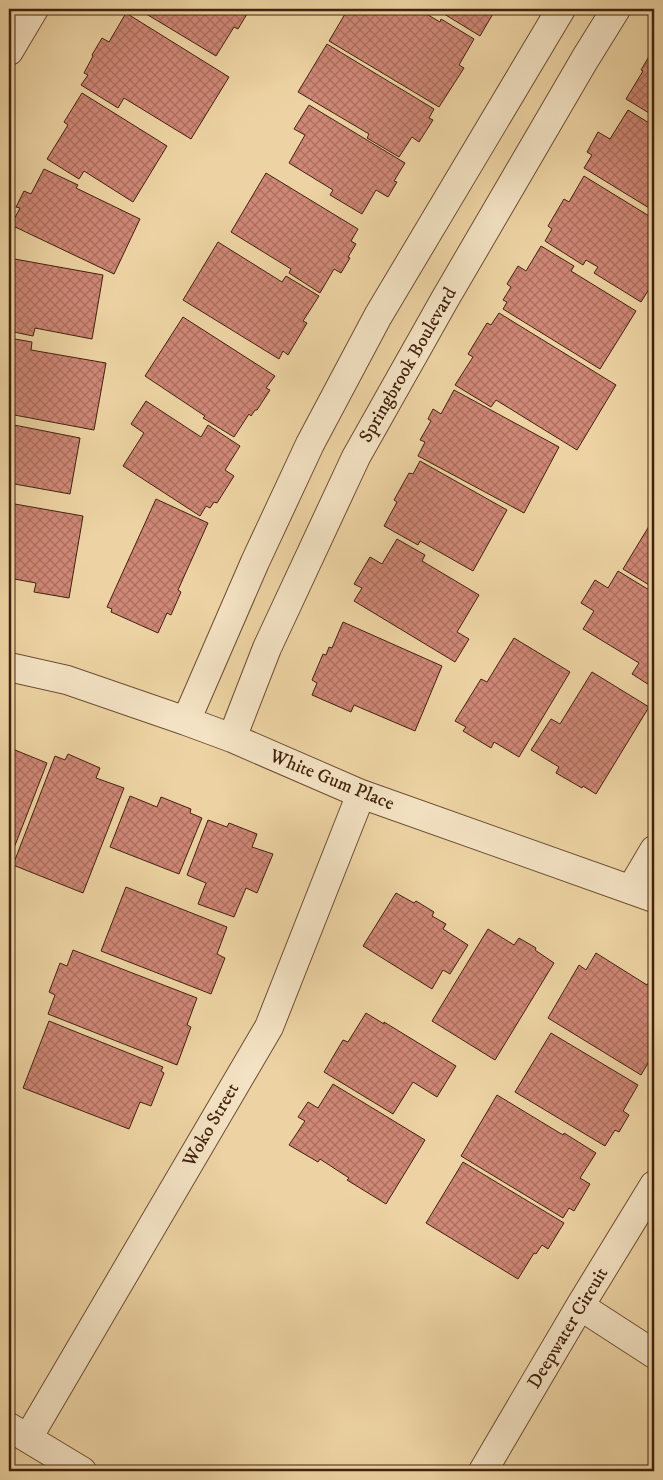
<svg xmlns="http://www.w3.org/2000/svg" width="663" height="1480" font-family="'IM FELL DW Pica',serif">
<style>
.building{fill:url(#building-cross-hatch);stroke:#42220e}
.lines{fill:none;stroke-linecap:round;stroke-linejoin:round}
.street-casing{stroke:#6d4e33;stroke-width:30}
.street{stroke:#f3e2c3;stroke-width:28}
.labels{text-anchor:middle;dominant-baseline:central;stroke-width:4;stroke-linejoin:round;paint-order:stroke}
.street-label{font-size:19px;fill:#42220e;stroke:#f3e2c3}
</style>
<defs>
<pattern id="building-cross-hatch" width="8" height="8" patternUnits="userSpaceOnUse" patternTransform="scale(1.25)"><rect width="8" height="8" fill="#cf8776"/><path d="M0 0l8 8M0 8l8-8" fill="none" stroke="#aa6e5f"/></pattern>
</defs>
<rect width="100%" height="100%" fill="#edd3a3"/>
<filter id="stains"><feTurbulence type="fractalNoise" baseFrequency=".004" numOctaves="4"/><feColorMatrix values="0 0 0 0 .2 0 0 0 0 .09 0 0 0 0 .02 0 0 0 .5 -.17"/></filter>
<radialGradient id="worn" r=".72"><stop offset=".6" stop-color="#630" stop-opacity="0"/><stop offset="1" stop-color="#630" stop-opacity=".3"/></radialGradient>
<path class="building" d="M 138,9 L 250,9 L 238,29 L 234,27 L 216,56 Z
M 348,9 L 418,9 L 440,22 L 441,19 L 474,39 L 459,65 L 464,68 L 439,107 L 329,41 Z
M 436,9 L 489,9 L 494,12 L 480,36 Z
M 126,13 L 229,77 L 191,139 L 124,98 L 118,108 L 81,85 L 88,75 L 84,73 L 93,56 L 92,55 L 102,38 L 109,42 Z
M 327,44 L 434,109 L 429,118 L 433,120 L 419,142 L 412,137 L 399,157 L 367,138 L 369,134 L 298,92 Z
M 654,52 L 654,116 L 626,99 L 643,71 L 641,70 L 651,53 L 653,54 Z
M 82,93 L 167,146 L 133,202 L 84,171 L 79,179 L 47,159 L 68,125 L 64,122 Z
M 309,105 L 405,163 L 394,181 L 397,182 L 388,197 L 376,190 L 362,214 L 330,195 L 333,190 L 289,163 L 305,135 L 294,129 Z
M 628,110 L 654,126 L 654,132 L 650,139 L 654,141 L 654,211 L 584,168 L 592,155 L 587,152 L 598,132 L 610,139 Z
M 44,169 L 78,185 L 76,188 L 140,219 L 114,274 L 11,225 L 20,208 L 16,207 L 24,191 L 31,194 Z
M 266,173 L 358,229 L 351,241 L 356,244 L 348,257 L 350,258 L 341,273 L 334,269 L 320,293 L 289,273 L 291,269 L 231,232 Z
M 584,176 L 654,219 L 654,281 L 641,302 L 594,273 L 598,267 L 586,260 L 583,265 L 545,241 L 552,229 L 548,226 L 564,199 L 569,202 Z
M 218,242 L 282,282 L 286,276 L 319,296 L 303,321 L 307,323 L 288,355 L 283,351 L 279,359 L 183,300 Z
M 541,246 L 574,266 L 571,271 L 636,311 L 600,369 L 503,309 L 507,302 L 503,300 L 511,287 L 507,284 L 518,266 L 526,271 Z
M 9,258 L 103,275 L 92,339 L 35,328 L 33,336 L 9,331 Z
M 499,313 L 616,385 L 577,450 L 496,400 L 491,407 L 455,385 L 473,357 L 468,354 L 487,323 L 491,325 Z
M 183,317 L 275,376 L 266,388 L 270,390 L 257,410 L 255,410 L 251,416 L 249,414 L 234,437 L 203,418 L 205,416 L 145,376 Z
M 9,338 L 32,342 L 31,350 L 106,363 L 94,430 L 9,414 Z
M 454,390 L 559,447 L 524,513 L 418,456 L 425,442 L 420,440 L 431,421 L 428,419 L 433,409 L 441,414 Z
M 146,401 L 201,437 L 208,425 L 240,446 L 225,470 L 234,476 L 217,503 L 214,502 L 210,508 L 206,506 L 200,516 L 123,466 L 144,433 L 131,424 Z
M 9,424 L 80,438 L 70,494 L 9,483 Z
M 420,461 L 507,510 L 473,571 L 420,541 L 418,545 L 384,526 L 397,502 L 394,500 L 409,473 L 413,474 Z
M 156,499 L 208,523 L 178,590 L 181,592 L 171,615 L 167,613 L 158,633 L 111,612 L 112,609 L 107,607 Z
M 9,503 L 83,516 L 69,598 L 34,592 L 36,583 L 9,578 Z
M 654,518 L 654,588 L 623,569 Z
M 397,539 L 425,555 L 422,561 L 479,595 L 457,632 L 469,639 L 455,662 L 354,601 L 362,588 L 354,584 L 370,557 L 382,564 Z
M 618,571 L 654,593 L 654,688 L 632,674 L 639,663 L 583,629 L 594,611 L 581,603 L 595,580 L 608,588 Z
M 343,622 L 442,666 L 415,731 L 354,705 L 351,712 L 312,695 L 317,683 L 312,680 L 323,654 L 326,655 L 329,647 L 332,648 Z
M 514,638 L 570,672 L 519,757 L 494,742 L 491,748 L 463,731 L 466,727 L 455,721 L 481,679 L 487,682 Z
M 592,672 L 649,707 L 596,794 L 583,786 L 582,788 L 556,773 L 559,767 L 531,750 L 551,719 L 560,724 Z
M 15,750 L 47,763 L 12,853 L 9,851 L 9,755 L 13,756 Z
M 68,754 L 100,768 L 96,778 L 124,788 L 83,893 L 13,865 L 55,756 L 65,760 Z
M 130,796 L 157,807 L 161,797 L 191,809 L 190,813 L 202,818 L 179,874 L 110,847 Z
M 208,820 L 227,827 L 229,823 L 257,834 L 252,847 L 273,854 L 257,893 L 246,888 L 234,917 L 198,904 L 206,883 L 187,875 Z
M 126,887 L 227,927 L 217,954 L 225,958 L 211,994 L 101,951 Z
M 396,893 L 414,903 L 416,901 L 434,912 L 432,916 L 446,924 L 443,929 L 468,945 L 450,974 L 443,970 L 432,989 L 363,946 Z
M 488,929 L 514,945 L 519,938 L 536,948 L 535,950 L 554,963 L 495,1060 L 432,1021 Z
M 73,950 L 197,998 L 187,1025 L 191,1027 L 177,1065 L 48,1014 L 55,995 L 49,992 L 60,963 L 67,966 Z
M 596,953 L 647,985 L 652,977 L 654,979 L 654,1053 L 641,1075 L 548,1018 L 579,965 L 586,970 Z
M 366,1013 L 384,1024 L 384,1022 L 456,1066 L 437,1097 L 413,1082 L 393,1114 L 324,1072 L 343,1040 L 348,1042 Z
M 49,1021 L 163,1067 L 161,1071 L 164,1073 L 151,1106 L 140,1102 L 129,1129 L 23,1088 Z
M 551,1033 L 638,1085 L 623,1111 L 629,1115 L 619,1132 L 615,1130 L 605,1146 L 515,1092 Z
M 333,1084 L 425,1140 L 386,1204 L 347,1180 L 349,1178 L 320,1159 L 318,1162 L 289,1145 L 305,1121 L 298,1117 L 308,1102 L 318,1108 Z
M 497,1095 L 563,1135 L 564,1133 L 596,1153 L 580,1178 L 590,1184 L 574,1211 L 569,1208 L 563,1218 L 461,1156 Z
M 463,1162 L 564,1223 L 548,1249 L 542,1245 L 536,1254 L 534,1253 L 518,1279 L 426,1223 Z"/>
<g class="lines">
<g class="street-casing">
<path id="street" d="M 9,51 L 34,9
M 9,667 L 67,680 L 186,721 L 232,738 L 361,794 L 654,898
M 186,721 L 255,562 L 310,444 L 378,316 L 561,9
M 232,738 L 267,648 L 356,457 L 445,299 L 585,59 L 616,9
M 631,889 L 654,850
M 580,1306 L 654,1354
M 9,1427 L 82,1471
M 28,1438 L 269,1027 L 361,794
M 483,1471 L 580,1306 L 654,1185"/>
</g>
<use href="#street" class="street"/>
</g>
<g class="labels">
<g class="street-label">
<text transform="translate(408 365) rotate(-60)">Springbrook Boulevard</text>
<text transform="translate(332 780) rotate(22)">White Gum Place</text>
<text transform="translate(211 1125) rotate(-60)">Woko Street</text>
<text transform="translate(568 1328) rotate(-59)">Deepwater Circuit</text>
</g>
</g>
<rect width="663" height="1480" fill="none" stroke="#edd3a3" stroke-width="30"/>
<rect x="10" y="10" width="643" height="1460" fill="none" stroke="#42220e" stroke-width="2.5"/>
<rect x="15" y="15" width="633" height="1450" fill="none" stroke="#42220e"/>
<rect width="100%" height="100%" filter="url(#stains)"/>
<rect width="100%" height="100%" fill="url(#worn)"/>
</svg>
